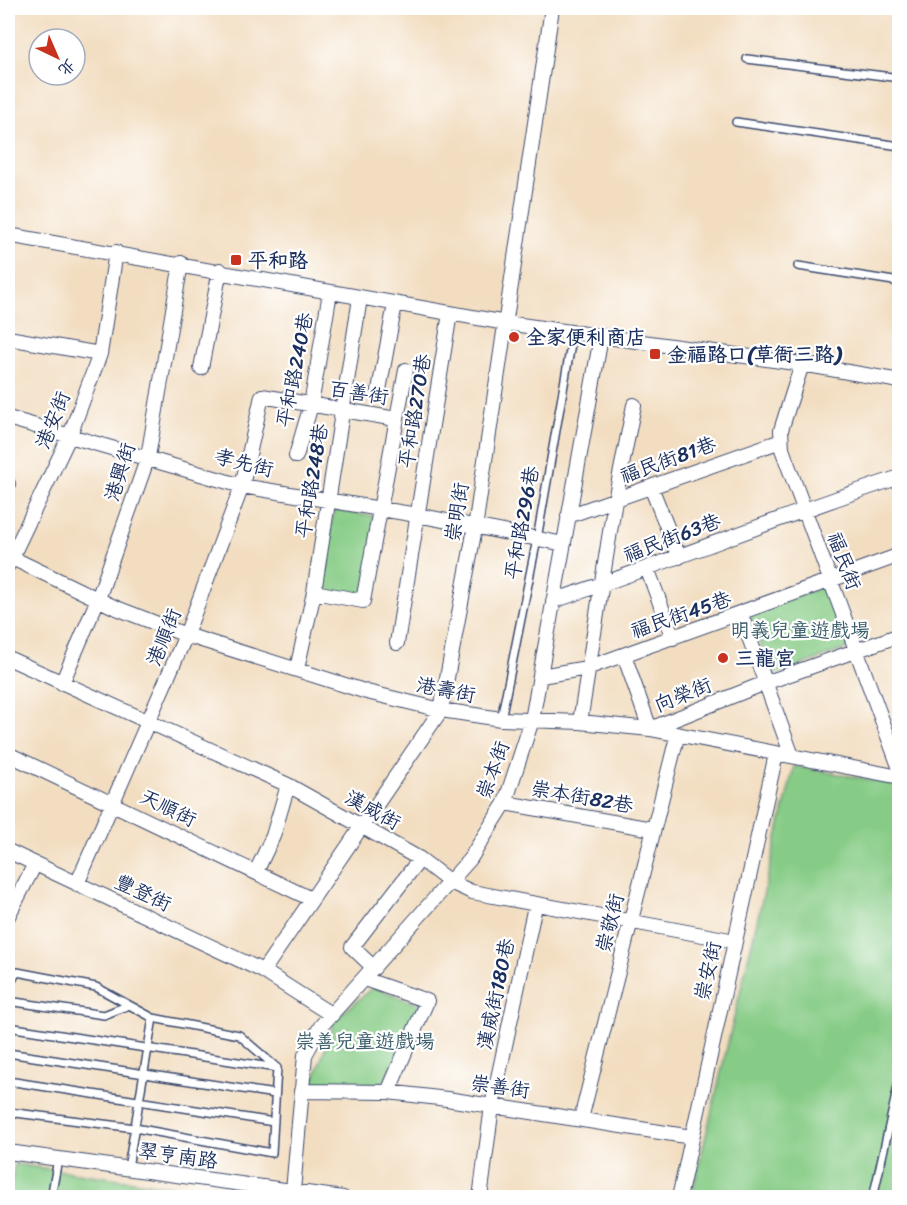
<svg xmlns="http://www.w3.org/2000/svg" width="907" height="1205" font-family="Sriracha,'LXGW WenKai TC',sans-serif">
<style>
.green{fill:#87cc86;stroke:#517e72;stroke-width:1.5}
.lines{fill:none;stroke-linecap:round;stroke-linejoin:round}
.lane-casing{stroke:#3b496d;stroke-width:10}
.street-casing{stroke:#3b496d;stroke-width:16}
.lane{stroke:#fff;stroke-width:7}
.street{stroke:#fff;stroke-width:14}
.poi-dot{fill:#c8321e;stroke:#fff;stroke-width:2}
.labels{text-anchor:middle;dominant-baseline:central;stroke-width:4.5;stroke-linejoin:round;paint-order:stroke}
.poi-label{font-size:20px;font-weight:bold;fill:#1b2f5e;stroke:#fff;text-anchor:start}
.street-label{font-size:20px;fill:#1b2f5e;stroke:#fff}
.park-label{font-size:20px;fill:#3b5e6a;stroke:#fff}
</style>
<rect width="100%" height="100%" fill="#fff"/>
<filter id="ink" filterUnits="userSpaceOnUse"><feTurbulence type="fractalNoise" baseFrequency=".0167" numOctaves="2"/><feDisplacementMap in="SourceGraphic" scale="12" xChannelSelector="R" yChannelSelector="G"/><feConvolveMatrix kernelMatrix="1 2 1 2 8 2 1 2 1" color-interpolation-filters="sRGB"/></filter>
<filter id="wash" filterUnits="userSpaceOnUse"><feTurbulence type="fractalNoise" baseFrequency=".008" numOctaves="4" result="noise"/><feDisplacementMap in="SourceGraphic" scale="24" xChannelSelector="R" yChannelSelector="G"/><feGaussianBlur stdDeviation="1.35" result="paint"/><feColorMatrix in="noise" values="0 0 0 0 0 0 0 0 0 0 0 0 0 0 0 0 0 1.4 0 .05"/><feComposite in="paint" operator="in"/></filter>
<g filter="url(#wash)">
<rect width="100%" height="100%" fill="#f2ddc0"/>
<path class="green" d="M 334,510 L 378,517 L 363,599 L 320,592 Z
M 828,584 L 851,647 L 772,676 L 749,614 Z
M 794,766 L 899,785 L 899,1197 L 691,1198 Z
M 373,987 L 420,1005 L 383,1085 L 313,1083 L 335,1020 Z
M 15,1164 L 243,1197 L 8,1198 Z"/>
</g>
<g filter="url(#ink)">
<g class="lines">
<g class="lane-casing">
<path id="lane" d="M 747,59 L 900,78
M 736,122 L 900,146
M 798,266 L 900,282
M 501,719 L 537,539 L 573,333
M 8,987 L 17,972 L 96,987 L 153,1018 L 239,1035 L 277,1068 L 272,1153 L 135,1128 L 8,1112
M 8,1001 L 104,1015 L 129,1005
M 8,1027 L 277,1068
M 8,1053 L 275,1094
M 8,1081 L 274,1122
M 893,1115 L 900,1122
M 128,1168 L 153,1018
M 741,1197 L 743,1198
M 51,1198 L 58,1159
M 873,1198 L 900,1077"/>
</g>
<g class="street-casing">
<path id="street" d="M 8,235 L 506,323 L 802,364 L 900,381
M 8,338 L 100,354
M 802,364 L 781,430 L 782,449 L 900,769
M 201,368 L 220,270
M 379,390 L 395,304
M 8,418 L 242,486 L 417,515 L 564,544
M 296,456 L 311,405 L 330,292
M 8,485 L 8,484
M 651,487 L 679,557
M 568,516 L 781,441
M 8,556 L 114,607 L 186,635 L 367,692 L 441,710 L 501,719 L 580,722 L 650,729 L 900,777
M 8,565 L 70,435 L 100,354 L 116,252
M 647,568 L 673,638
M 314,592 L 363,601 L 406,370
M 553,601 C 670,562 783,515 900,477
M 741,615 L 792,756
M 397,643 L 450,313
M 624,655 L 650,729 L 765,683 L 900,635
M 8,658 L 288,785 L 420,859 L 450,882 L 472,892 L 735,941
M 297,669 L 314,592 L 360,298
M 541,676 L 587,668 L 900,555
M 62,683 L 98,599 L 148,457 L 181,263
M 580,722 L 615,500 L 634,405
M 8,754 L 311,899
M 505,803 L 652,829
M 8,851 L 263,971 L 332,1015
M 256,872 L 273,836 L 288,785
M 77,884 L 186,635 L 242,486 L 262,396 L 396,419
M 8,916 L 35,864
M 374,968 L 352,947 L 420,859
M 263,971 L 441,710 L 475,528 L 552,8
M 364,979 L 427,1001 L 388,1092
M 301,1091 L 388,1092 L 447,1099 L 692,1137
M 581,1119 L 677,737
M 8,1152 L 343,1198
M 293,1191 L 305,1055 L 321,1026 L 470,859 L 505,803 L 532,720 L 601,337
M 480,1198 L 492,1106 L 535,906
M 679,1198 L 776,754"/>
</g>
<use href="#lane" class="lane"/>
<use href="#street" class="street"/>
</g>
</g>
<g class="poi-dot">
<rect x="230" y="254" width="12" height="12" rx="3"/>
<circle cx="514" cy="337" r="6"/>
<rect x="649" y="348" width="12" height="12" rx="3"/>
<circle cx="723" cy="658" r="6"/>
</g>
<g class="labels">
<g class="poi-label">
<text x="248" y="260">平和路</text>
<text x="526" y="337">全家便利商店</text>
<text x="667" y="354">金福路口(草衙三路)</text>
<text x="735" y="658">三龍宮</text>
</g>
<g class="street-label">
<text transform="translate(295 370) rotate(-79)">平和路240巷</text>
<text transform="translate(359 393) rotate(9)">百善街</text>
<text transform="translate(415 411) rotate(-81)">平和路270巷</text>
<text transform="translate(53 420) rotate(-68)">港安街</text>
<text transform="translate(668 460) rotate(-20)">福民街81巷</text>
<text transform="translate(244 463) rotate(14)">孝先街</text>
<text transform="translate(120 472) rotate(-73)">港興街</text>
<text transform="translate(312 481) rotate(-81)">平和路248巷</text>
<text transform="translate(457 512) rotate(-81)">崇明街</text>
<text transform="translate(522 523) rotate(-80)">平和路296巷</text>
<text transform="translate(672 538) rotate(-21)">福民街63巷</text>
<text transform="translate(844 561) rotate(69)">福民街</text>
<text transform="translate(681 615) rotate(-19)">福民街45巷</text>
<text transform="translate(164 637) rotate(-68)">港順街</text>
<text transform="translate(446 690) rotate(11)">港壽街</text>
<text transform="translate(683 695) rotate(-22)">向榮街</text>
<text transform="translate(493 770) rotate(-70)">崇本街</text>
<text transform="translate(582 797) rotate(10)">崇本街82巷</text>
<text transform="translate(168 808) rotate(26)">天順街</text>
<text transform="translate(373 810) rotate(29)">漢威街</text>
<text transform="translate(143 893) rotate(25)">豐登街</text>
<text transform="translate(610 923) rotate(-76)">崇敬街</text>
<text transform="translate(708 971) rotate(-78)">崇安街</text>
<text transform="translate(496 994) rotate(-78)">漢威街180巷</text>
<text transform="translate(500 1087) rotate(8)">崇善街</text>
<text transform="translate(178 1156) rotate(8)">翠亨南路</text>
</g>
<g class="park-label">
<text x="800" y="630">明義兒童遊戲場</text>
<text x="365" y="1041">崇善兒童遊戲場</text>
</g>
</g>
<rect width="907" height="1205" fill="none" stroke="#fff" stroke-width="30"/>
<g transform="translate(57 57) rotate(136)"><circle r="28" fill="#ffffff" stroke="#a4acbf" stroke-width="1.5"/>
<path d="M0-4.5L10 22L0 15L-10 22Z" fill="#c8321e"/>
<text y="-9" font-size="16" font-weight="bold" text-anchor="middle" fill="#1b2f5e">北</text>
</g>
</svg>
